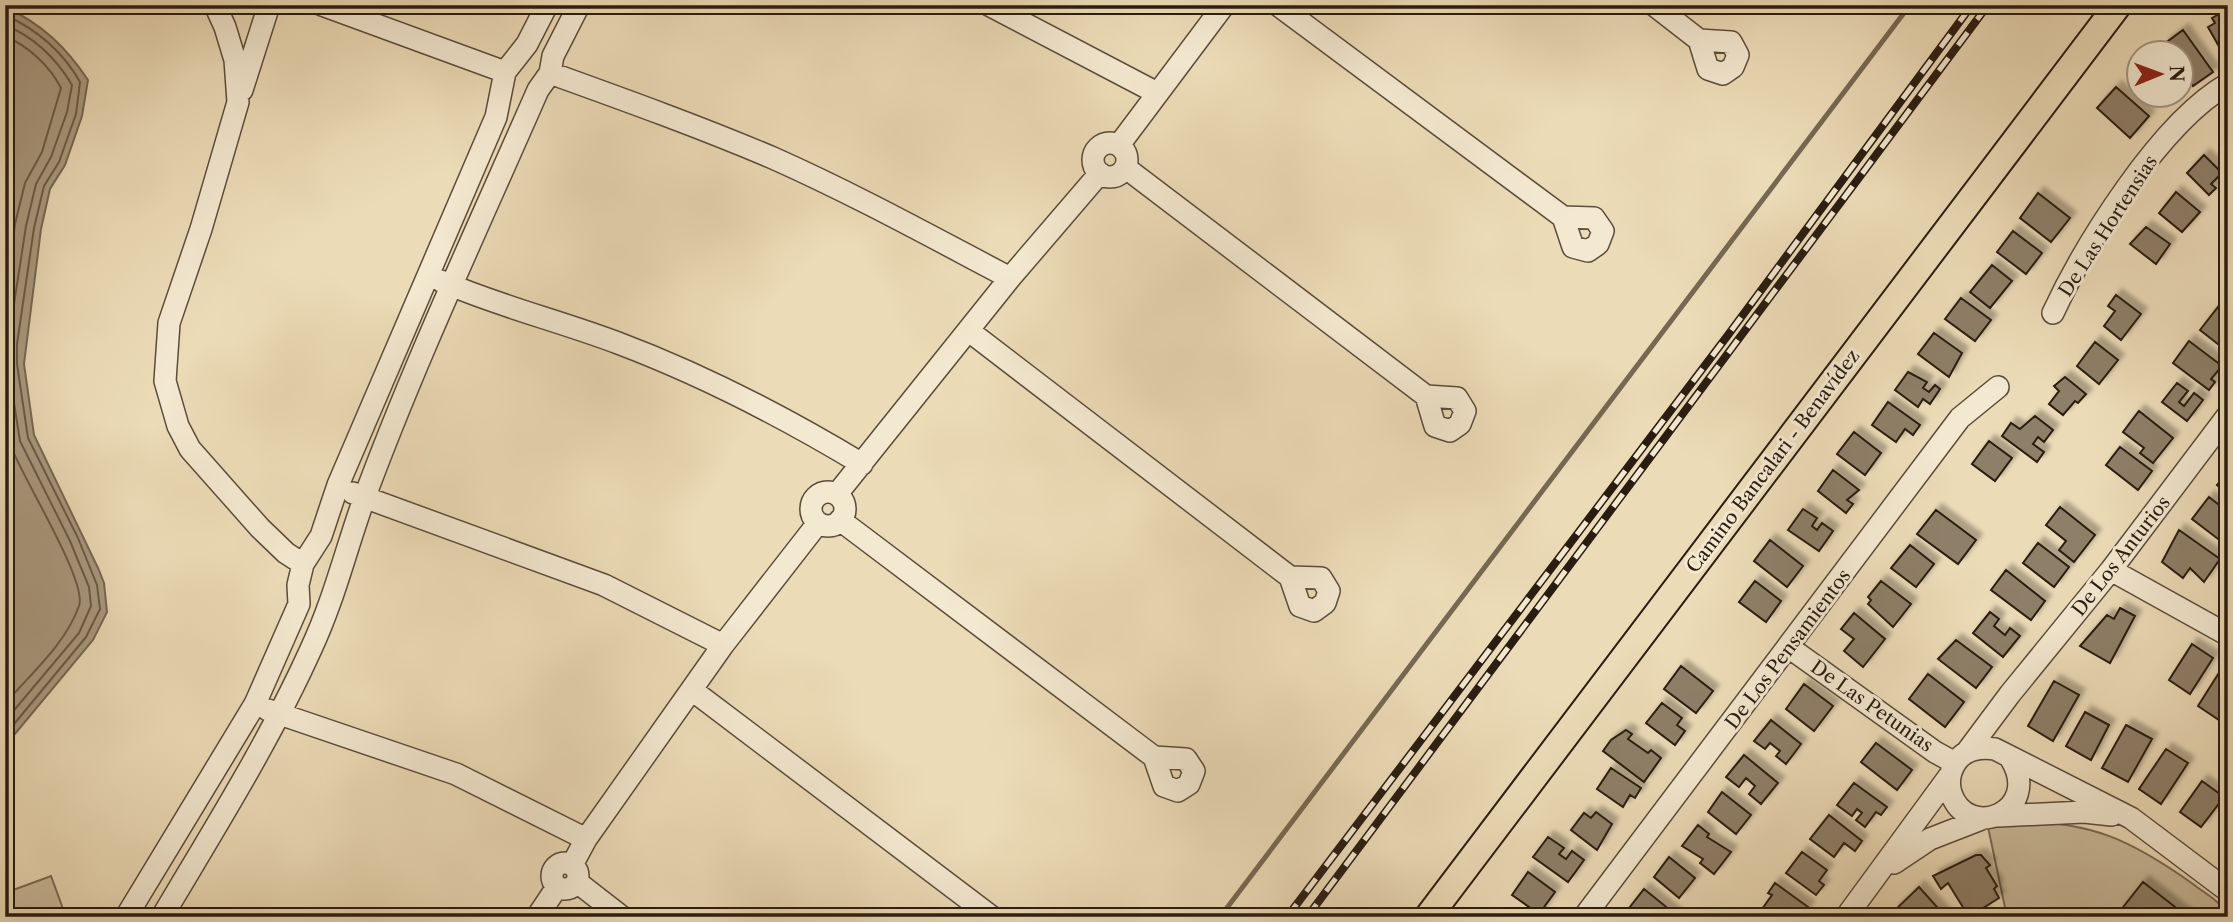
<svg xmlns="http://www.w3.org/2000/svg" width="2233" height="922" font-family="'Libre Caslon Text',serif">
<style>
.green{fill:#cbbb9b;stroke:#7a6c56;stroke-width:2}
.water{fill:#aa9a7f;stroke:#766853;stroke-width:2}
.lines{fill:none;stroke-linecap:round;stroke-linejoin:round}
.shore{stroke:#6a5b48;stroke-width:2}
.stream{stroke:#766853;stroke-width:5}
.building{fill:#8e7f67;stroke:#291c11;stroke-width:2;filter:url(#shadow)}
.minor-casing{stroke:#5a4c3a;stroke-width:24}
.major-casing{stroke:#291c11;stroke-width:30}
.minor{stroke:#f3e8d0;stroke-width:21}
.major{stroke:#ecdbb7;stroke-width:26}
.rail-casing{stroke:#291c11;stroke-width:8}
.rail{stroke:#f3e8d0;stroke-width:5;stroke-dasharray:16;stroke-linecap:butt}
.labels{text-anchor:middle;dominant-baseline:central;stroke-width:6;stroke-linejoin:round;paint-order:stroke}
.street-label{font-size:19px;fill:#291c11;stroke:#f3e8d0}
</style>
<defs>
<filter id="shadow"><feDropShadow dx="6" dy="-6" stdDeviation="2" flood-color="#0004"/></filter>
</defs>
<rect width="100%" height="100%" fill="#ecdbb7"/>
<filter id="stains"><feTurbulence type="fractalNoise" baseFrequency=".00286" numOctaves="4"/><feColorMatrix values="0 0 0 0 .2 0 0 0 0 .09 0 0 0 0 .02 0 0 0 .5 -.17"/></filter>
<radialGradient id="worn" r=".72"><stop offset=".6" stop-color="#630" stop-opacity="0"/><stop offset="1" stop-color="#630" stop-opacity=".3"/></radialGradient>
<path class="green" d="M 2012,821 C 2090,821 2130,839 2193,884 C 2204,893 2224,903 2228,917 L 2007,917 L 1988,827 Z
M 51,876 L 66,917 L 5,917 L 5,893 Z"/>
<path class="water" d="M 5,7 C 42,24 66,47 88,80 L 82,116 L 65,165 L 50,189 L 41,229 L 24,364 L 34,435 L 98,568 L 104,583 L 107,612 L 93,640 L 5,746 Z"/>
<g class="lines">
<path class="shore" d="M 5,15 C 38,30 63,52 80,82 L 76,114 L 59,162 L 44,186 L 34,228 L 17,344 L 17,364 L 28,438 L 78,538 L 97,585 L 100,609 L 86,637 L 5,735
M 5,25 C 34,37 56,58 72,85 L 67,112 L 51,157 L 36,184 L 26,226 L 8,343 L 8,365 L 20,441 L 70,541 L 89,587 L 91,606 L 79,633 L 5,721
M 5,36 C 28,46 50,66 61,88 L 42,152 L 25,183 L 15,224 L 5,303
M 5,406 C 6,418 6,432 10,444 C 20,474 88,581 79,606 C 65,645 31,673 5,704"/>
<path class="stream" d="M 1220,917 L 1910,5"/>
</g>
<path class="building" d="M 2228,9 L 2228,55 L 2225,57 L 2208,27 L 2215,23 L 2212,18 Z
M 2183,30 L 2213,72 L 2193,86 L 2180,67 L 2180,52 L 2170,52 L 2164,44 Z
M 2116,87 L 2149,116 L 2130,138 L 2097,108 Z
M 2150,94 L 2174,94 L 2159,106 Z
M 2204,155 L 2222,173 L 2211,184 L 2216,188 L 2209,195 L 2187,173 Z
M 2176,192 L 2200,212 L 2182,232 L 2159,213 Z
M 2038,193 L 2070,218 L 2051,242 L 2020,218 Z
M 2146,227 L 2170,244 L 2156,264 L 2130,244 Z
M 2013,231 L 2042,253 L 2026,274 L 1997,252 Z
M 1992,265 L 2012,281 L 1990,308 L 1970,292 Z
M 2116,295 L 2141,314 L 2121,340 L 2104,326 L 2115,311 L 2108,306 Z
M 1961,298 L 1991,320 L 1975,341 L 1945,319 Z
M 2218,307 L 2228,315 L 2228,352 L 2200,330 Z
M 1934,333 L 1962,353 L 1949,377 L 1918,354 Z
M 2189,341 L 2222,366 L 2211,379 L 2215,382 L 2209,390 L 2173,363 Z
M 2095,342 L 2118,360 L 2099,384 L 2077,366 Z
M 1908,372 L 1927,382 L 1923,388 L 1929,392 L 1935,385 L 1940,389 L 1930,404 L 1923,399 L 1918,407 L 1895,390 Z
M 2065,377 L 2086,394 L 2078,403 L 2075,401 L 2063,415 L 2049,404 L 2059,391 L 2054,386 Z
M 2177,383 L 2188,391 L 2179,402 L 2184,406 L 2194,393 L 2203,400 L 2187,421 L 2162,402 Z
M 1888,402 L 1920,425 L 1913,435 L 1905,429 L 1896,442 L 1872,425 Z
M 2139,411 L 2173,438 L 2153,463 L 2140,453 L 2144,448 L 2123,432 Z
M 2035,416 L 2053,430 L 2044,442 L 2038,437 L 2033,444 L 2044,452 L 2037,462 L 2002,436 L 2011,423 L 2020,429 Z
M 1854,432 L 1881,453 L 1865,475 L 1837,454 Z
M 1989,441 L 2012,458 L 1995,481 L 1972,464 Z
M 2120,447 L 2152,471 L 2138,490 L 2106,465 Z
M 1833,470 L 1859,490 L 1847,500 L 1853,504 L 1846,513 L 1818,491 Z
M 2228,471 L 2228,494 L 2217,485 Z
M 2209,497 L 2228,512 L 2228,535 L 2222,542 L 2192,519 Z
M 2060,507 L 2095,535 L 2074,562 L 2059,550 L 2066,541 L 2046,525 Z
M 1803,509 L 1817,518 L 1812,526 L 1817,530 L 1822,523 L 1833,531 L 1819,551 L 1788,530 Z
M 1936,510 L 1976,540 L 1958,564 L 1917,534 Z
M 2179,530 L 2220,559 L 2204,582 L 2190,568 L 2183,578 L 2162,562 Z
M 1770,540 L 1803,566 L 1787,587 L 1754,561 Z
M 2038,543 L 2069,567 L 2054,587 L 2023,563 Z
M 1910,545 L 1934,564 L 1916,587 L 1891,568 Z
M 2006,570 L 2045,601 L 2031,620 L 1991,590 Z
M 1755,581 L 1781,601 L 1766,622 L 1739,602 Z
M 1881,581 L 1911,604 L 1893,627 L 1868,604 L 1871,600 L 1868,597 Z
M 2120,608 L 2135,616 L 2110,663 L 2080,646 L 2107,615 L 2114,619 Z
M 1990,612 L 1999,619 L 1994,626 L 2005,635 L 2010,628 L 2020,636 L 2003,657 L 1973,633 Z
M 1854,613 L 1885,639 L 1863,667 L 1844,651 L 1854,639 L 1841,629 Z
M 1956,640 L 1992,667 L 1976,688 L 1938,659 Z
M 2192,644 L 2213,658 L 2190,694 L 2169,680 Z
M 1681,666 L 1713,691 L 1696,713 L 1664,689 Z
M 2222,668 L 2228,671 L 2228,706 L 2219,720 L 2198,706 Z
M 1928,674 L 1964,702 L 1945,727 L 1909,699 Z
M 2054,681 L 2079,695 L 2053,741 L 2028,726 Z
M 1804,684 L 1833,706 L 1814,731 L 1786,709 Z
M 1662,703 L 1682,718 L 1677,725 L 1685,731 L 1675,745 L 1646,723 Z
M 2085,712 L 2109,725 L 2091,760 L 2066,746 Z
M 1771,720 L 1801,744 L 1786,764 L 1776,756 L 1780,751 L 1770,743 L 1765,749 L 1754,741 Z
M 2126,725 L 2152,739 L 2128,782 L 2102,768 Z
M 1626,730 L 1632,734 L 1628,739 L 1648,753 L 1651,750 L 1661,758 L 1644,782 L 1603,751 L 1611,740 Z
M 1876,743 L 1912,770 L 1897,790 L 1861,762 Z
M 2166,749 L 2188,763 L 2161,804 L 2139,789 Z
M 1744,755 L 1778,783 L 1761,804 L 1749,794 L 1755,786 L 1746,778 L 1739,787 L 1726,777 Z
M 1611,768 L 1641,788 L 1635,798 L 1630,795 L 1623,807 L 1597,789 Z
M 2202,781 L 2224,797 L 2201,827 L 2180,812 Z
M 1854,783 L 1887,807 L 1881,815 L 1876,812 L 1865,827 L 1856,820 L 1862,813 L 1857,809 L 1852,816 L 1837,805 Z
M 1722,792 L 1751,815 L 1736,834 L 1708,812 Z
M 1596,812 L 1612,824 L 1597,850 L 1571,830 L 1584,813 L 1591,818 Z
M 1829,815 L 1862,841 L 1855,851 L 1844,843 L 1834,857 L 1810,839 Z
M 1698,825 L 1709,834 L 1707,837 L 1731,852 L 1714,874 L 1700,863 L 1703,859 L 1682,846 Z
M 1548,837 L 1564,848 L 1559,854 L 1566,859 L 1572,851 L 1584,860 L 1568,882 L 1533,857 Z
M 1802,852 L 1827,870 L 1819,881 L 1824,885 L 1816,895 L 1786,873 Z
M 1976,855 L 1981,855 L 1990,865 L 1986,868 L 1997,886 L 1994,889 L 1999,898 L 1980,910 L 1984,915 L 1969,917 L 1948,883 L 1941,889 L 1933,876 Z
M 1669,857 L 1695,878 L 1679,898 L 1654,877 Z
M 1528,872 L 1555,892 L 1539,914 L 1512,895 Z
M 2143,882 L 2188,917 L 2127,917 L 2120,911 Z
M 1775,883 L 1808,907 L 1801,917 L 1772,917 L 1762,909 L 1772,895 L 1768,893 Z
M 1919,887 L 1946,917 L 1898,917 L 1893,912 Z
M 1644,889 L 1675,914 L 1672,917 L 1646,917 L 1642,913 L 1632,917 L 1626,912 Z"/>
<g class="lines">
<g class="minor-casing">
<path id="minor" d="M 215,5 L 225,27 L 235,60 L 238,102 L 201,229 L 169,323 L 165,381 L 178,426 L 190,449 L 260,528 L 286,553 L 303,564
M 322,5 L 505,72
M 989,5 L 1157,93
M 1278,5 L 1563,217 L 1573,247 L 1588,251 L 1598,244 L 1603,231 L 1594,218 L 1563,217
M 1654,5 L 1699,40 L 1731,42 L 1738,55 L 1733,67 L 1723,74 L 1708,69 L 1699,40
M 550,73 C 625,100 700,127 773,158 C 854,194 932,237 1010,278
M 242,90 L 269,5
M1093 160a17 17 0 1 1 34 0a17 17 0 1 1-34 0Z
M 1119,145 L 1224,5
M 1126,168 L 1426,396 L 1457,398 L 1465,411 L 1460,424 L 1450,431 L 1435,426 L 1426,396
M 441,281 C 498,306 560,321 618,343 C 703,375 784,417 862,464
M 2053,313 C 2085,244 2161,122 2228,84
M 969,331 L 1290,577 L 1300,606 L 1314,611 L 1325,603 L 1329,591 L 1321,578 L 1290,577
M811 509a17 17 0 1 1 34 0a17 17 0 1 1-34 0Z
M 353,493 L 604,585 L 723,645
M 837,494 L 1010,278 L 1100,173
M 840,520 L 1154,757 L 1164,786 L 1178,791 L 1189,784 L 1194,771 L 1186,759 L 1154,757
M 2111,570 L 2228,635
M 1790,648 L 1935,752 L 1955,763
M 692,690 L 992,917
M 268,710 L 456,774 L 586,839
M 1966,753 L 2010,694 L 2111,570 L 2228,415
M 2011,759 C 2043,812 1967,842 1951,793 C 1948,783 1950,771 1956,762 C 1965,749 1980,747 1995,749 L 2131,818 L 2228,891
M 1998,816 L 2084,812 L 2112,815
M552 876a13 13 0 1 1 26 0a13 13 0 1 1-26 0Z
M 1894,863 L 1930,839 L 1984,818
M 572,865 L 586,839 L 723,645 L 818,523
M 577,882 L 622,917
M 126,917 L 255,704 L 299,604 L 298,585 L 303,564 L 321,536 L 338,485 L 496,117 L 505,72 L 527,44 L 547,5
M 162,917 C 214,829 269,742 311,649 C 334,600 346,549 364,499 C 415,361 479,225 538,90 L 550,73 L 553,56 L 579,5
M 537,917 L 557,887
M 1584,917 L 1960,418 L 1998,387
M 1846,917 L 1950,775"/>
</g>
<g class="major-casing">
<path id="major" d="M 1428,917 L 2118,5"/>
</g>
<use href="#minor" class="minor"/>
<use href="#major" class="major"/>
<g class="rail-casing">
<path id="rail" d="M 1287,917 L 1728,335 L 1972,5
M 1307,917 L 1988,5"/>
</g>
<use href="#rail" class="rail"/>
</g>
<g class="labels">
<g class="street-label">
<text transform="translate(2108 226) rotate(-57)">De Las Hortensias</text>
<text transform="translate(1773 461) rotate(-53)">Camino Bancalari - Benavídez</text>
<text transform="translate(2121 556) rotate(-52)">De Los Anturios</text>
<text transform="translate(1788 649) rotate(-53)">De Los Pensamientos</text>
<text transform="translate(1872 706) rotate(35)">De Las Petunias</text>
</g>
</g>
<rect width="2233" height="922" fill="none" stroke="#ecdbb7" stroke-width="28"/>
<rect x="7" y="7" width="2219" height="908" fill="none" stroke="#291c11" stroke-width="3.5"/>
<rect x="14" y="14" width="2205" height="894" fill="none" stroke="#291c11" stroke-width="2"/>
<g transform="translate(2160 74) rotate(89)"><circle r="33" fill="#f3e8d0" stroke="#a29684" stroke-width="2"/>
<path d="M0-5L12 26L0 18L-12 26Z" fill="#8f2418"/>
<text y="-10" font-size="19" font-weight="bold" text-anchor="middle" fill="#291c11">N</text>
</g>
<rect width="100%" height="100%" filter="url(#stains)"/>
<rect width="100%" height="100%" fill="url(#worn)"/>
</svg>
